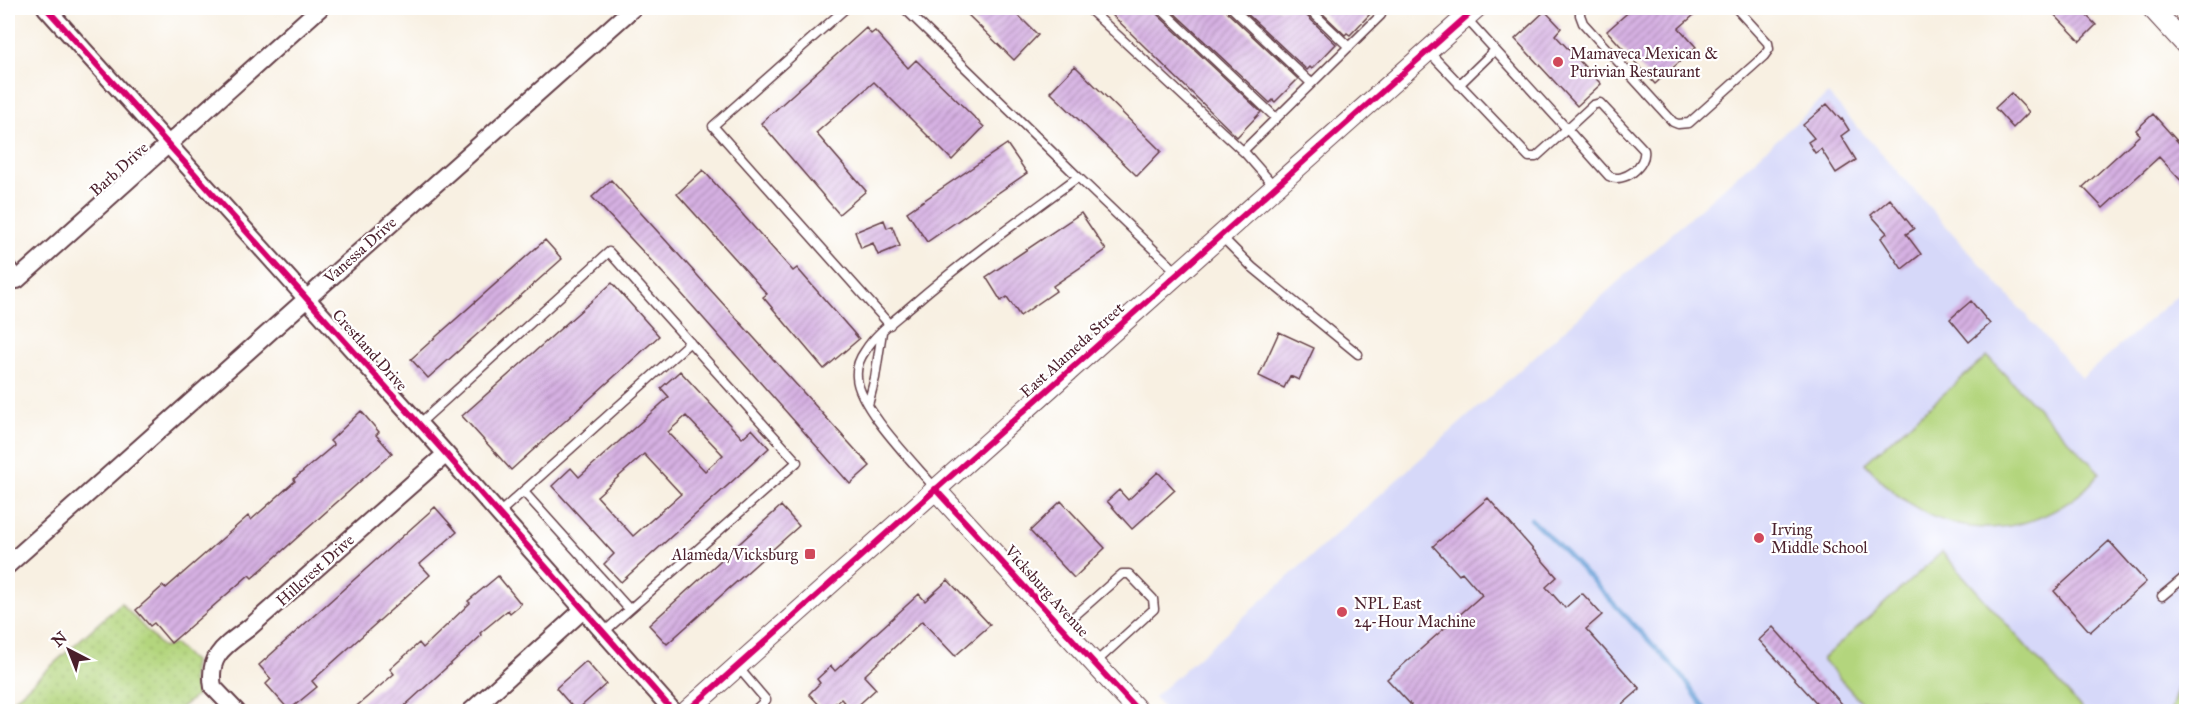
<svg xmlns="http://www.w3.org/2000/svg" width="2194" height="719" font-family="'IM FELL Great Primer',serif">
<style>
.built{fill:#d6d8f9}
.grass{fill:url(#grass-dots);stroke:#7e7a54;stroke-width:1.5}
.green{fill:#b3d57d;stroke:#7e7a54;stroke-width:1.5}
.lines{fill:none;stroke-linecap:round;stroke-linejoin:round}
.stream{stroke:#69a0d7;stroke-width:4.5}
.building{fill:url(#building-hatch);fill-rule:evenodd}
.service-casing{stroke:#643e46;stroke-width:11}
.minor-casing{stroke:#643e46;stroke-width:20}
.tertiary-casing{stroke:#643e46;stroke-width:22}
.service{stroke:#fff;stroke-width:8}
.minor{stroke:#fff;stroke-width:16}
.tertiary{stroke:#fff;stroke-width:20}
.cycleway-casing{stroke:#fff;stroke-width:10}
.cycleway{stroke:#d6006c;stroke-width:6}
.poi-dot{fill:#d1495b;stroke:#fff;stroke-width:2}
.labels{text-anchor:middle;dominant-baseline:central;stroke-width:4.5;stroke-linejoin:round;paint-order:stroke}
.poi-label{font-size:16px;fill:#4a1f2b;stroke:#fff;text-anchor:start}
.street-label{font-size:16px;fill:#4a1f2b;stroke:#fff}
</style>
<defs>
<pattern id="grass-dots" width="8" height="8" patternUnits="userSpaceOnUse" patternTransform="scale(1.5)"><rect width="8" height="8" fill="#b3d57d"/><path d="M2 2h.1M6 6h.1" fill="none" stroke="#9bb66c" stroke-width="1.8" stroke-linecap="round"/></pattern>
<pattern id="building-hatch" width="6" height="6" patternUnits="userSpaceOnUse" patternTransform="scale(1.5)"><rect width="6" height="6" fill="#d6b1e3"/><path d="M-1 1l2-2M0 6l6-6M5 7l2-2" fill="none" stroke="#b08fb8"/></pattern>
</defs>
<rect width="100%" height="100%" fill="#fff"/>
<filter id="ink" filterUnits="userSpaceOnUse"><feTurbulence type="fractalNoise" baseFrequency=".0167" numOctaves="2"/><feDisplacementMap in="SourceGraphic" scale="12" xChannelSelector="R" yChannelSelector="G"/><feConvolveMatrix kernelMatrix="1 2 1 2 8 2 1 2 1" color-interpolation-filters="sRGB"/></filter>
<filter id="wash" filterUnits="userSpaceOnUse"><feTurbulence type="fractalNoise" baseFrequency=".008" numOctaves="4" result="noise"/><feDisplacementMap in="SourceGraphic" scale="24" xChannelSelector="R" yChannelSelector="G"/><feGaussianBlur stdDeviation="1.35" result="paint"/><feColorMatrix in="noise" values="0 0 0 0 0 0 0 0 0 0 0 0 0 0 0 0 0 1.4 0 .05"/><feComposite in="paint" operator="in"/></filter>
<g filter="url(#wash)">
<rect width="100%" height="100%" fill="#f8f0e2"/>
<path class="built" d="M 1828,94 L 2082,378 L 2186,288 L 2186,711 L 1166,712 L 1154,697 Z"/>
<path class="grass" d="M 121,603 L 163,648 L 175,644 L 189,658 L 194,661 L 192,679 L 197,695 L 177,711 L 8,711 L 8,705 Z"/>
<path class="green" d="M 1987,356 L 2100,473 C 2093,481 2086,490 2077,496 C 2025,535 1960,540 1906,501 C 1890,491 1878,477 1865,463 Z
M 1942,552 L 2084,711 L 1869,711 L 1822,659 Z
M 2186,674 L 2186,711 L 2170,711 L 2180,682 Z"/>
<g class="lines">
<path class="stream" d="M 1531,519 L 1566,553 L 1682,676 L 1707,712"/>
</g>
<g id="blocks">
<path class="building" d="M 961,8 L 1011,8 L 1038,35 L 1014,60 Z
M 1105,8 L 1154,8 L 1156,13 L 1261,112 L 1237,137 Z
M 1169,8 L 1226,8 L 1228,13 L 1298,79 L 1275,102 L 1273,100 L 1270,103 Z
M 1241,8 L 1302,8 L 1304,13 L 1336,44 L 1312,69 L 1310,67 L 1307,70 Z
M 1317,8 L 1364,8 L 1370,14 L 1350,35 L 1347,33 L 1345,35 Z
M 1633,8 L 1702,8 L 1679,28 L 1696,47 L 1655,84 L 1607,31 Z
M 2048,8 L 2079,8 L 2096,25 L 2080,41 Z
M 1545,11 L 1561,28 L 1555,35 L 1601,84 L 1577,106 L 1515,39 Z
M 866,28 L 871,34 L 875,31 L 908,68 L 916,60 L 984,127 L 952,160 L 874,82 L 816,133 L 866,191 L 839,214 L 761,123 Z
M 1075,66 L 1161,151 L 1137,176 L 1050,92 Z
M 2011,93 L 2029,112 L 2013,128 L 1995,108 Z
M 1827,104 L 1841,120 L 1842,119 L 1849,130 L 1841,136 L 1856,160 L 1836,173 L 1821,149 L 1815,153 L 1808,142 L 1814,138 L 1803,125 Z
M 2153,114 L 2187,152 L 2187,187 L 2159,157 L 2103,208 L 2083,187 L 2140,135 L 2136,130 Z
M 1007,144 L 1027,173 L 927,242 L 907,212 Z
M 703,170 L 793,271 L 797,268 L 859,339 L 824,369 L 763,297 L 767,294 L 677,194 Z
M 611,180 L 870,466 L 850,484 L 673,284 L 592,197 Z
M 1890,199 L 1914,229 L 1906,234 L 1921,254 L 1902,269 L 1881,238 L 1887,233 L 1871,215 Z
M 1081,213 L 1106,250 L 1053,286 L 1056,291 L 1020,316 L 1007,297 L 1001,301 L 986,277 Z
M 884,220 L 887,228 L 892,226 L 900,246 L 878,255 L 873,243 L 861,248 L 855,232 Z
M 545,240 L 562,259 L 428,378 L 411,359 Z
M 612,283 L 659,336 L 511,470 L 462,416 Z
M 1971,301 L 1990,324 L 1969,342 L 1950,319 Z
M 1279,332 L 1314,348 L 1299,380 L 1290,376 L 1284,388 L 1259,376 Z
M 680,371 L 742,438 L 752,429 L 769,448 L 621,582 L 604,564 L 614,554 L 552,486 L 571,468 L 579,477 L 669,397 L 661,388 ZM 686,416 L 723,455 L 705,471 L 668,432 ZM 644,454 L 681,494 L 633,536 L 597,496 Z
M 361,411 L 379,432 L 376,435 L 392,453 L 252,578 L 249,575 L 171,643 L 154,623 L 150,626 L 136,610 L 163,586 L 166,588 L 248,516 L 251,520 L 295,481 L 294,479 L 334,445 L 330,441 Z
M 1158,472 L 1175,490 L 1132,529 L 1107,501 L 1119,490 L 1128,500 Z
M 1488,498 L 1557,577 L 1546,587 L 1565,608 L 1582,593 L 1602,615 L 1586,629 L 1640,689 L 1615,711 L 1403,711 L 1411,705 L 1387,679 L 1482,595 L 1462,572 L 1459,575 L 1433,546 Z
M 1061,501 L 1105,548 L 1074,578 L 1030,531 Z
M 781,506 L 799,526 L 667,644 L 649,625 Z
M 435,507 L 457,532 L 420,564 L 430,575 L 312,681 L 317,687 L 289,710 L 266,684 L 271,679 L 259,665 Z
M 2109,541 L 2146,582 L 2090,632 L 2054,591 Z
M 498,576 L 521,604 L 510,613 L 508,610 L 480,633 L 482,635 L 399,711 L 351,711 L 394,674 L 390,669 L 419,643 L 423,648 L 470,603 L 468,601 Z
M 948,580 L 990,625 L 955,656 L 922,621 L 864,676 L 876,689 L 852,711 L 841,699 L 825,711 L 809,694 L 820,683 L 817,679 L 831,666 L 835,671 L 919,594 L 925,601 Z
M 1773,627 L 1842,704 L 1834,711 L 1824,711 L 1759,640 Z
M 586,661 L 606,684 L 576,711 L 556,688 Z"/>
</g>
</g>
<g filter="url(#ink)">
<use href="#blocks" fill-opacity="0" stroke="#643e46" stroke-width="1.5"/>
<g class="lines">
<g class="service-casing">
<path id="service" d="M 846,8 L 713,126 L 890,325
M 904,8 L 1078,177
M 1088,8 L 1246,154 L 1275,187
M 1160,8 L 1276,118
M 1232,8 L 1311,83
M 1308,8 L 1349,47
M 1580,8 L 1580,15 L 1583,23 L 1673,122 L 1678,124 L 1689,123 L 1764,56 L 1769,49 L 1768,43 L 1736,8
M 1428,51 L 1529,157 L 1536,157 L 1567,129 L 1609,176 C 1623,184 1647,166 1644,150 L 1600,103 L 1593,105 L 1567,129 L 1466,18
M 1459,85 L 1495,50
M 1243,151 L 1381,15 L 1380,8
M 1221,236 L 1252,267 L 1358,354
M 868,405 L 875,378 L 882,332
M 419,424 L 609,252 L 797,462 L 604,632
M 2186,457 L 2184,460 L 2186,464
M 935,488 C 915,464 858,407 857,377 C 856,367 860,358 865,351 C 876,333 895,320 911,306 C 964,260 1021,219 1078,177 L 1178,273
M 523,491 L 629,609
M 499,513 L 690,342
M 2162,596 L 2186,576
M 1062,627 L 1122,574 L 1129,574 L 1153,599 L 1154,609 L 1095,663
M 737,666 L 766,700 L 753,712"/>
</g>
<g class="minor-casing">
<path id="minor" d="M 46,8 L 446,454 L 674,712
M 8,269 L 17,280 L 320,8
M 8,565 L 633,8
M 237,712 L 213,687 C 207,654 227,645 250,627 L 446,454
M 470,712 L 584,609"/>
</g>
<g class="tertiary-casing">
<path id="tertiary" d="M 2152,8 L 2186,45
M 935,489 L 1139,712
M 686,712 L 1476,8"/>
</g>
<use href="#service" class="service"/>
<use href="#minor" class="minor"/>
<use href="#tertiary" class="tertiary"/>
<g class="cycleway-casing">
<path id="cycleway" d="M 46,8 L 446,454 L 674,712
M 935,489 L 1139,712
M 686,712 L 1476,8"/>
</g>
<use href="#cycleway" class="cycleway"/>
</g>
</g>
<g class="poi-dot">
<circle cx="1558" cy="62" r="6"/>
<circle cx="1759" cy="538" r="6"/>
<rect x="804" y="548" width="12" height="12" rx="3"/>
<circle cx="1342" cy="612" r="6"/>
</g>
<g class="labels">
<g class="poi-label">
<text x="1570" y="53">Mamaveca Mexican &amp;<tspan x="1570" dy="18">Purivian Restaurant</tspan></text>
<text x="1771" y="529">Irving<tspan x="1771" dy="18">Middle School</tspan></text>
<text x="798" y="554" text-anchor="end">Alameda/Vicksburg</text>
<text x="1354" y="603">NPL East<tspan x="1354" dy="18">24-Hour Machine</tspan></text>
</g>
<g class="street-label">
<text transform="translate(119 169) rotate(-42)">Barb Drive</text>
<text transform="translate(360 250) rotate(-42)">Vanessa Drive</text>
<text transform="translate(370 350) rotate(48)">Crestland Drive</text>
<text transform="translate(1072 350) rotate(-42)">East Alameda Street</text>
<text transform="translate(315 570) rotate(-42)">Hillcrest Drive</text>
<text transform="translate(1047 591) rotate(48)">Vicksburg Avenue</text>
</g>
</g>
<rect width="2194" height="719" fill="none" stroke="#fff" stroke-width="30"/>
<g transform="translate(69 650) rotate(318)" stroke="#ffffff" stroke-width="4.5" paint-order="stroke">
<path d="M0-4.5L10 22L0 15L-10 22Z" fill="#4a1f2b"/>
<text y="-9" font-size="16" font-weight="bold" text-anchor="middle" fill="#4a1f2b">N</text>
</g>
</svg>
